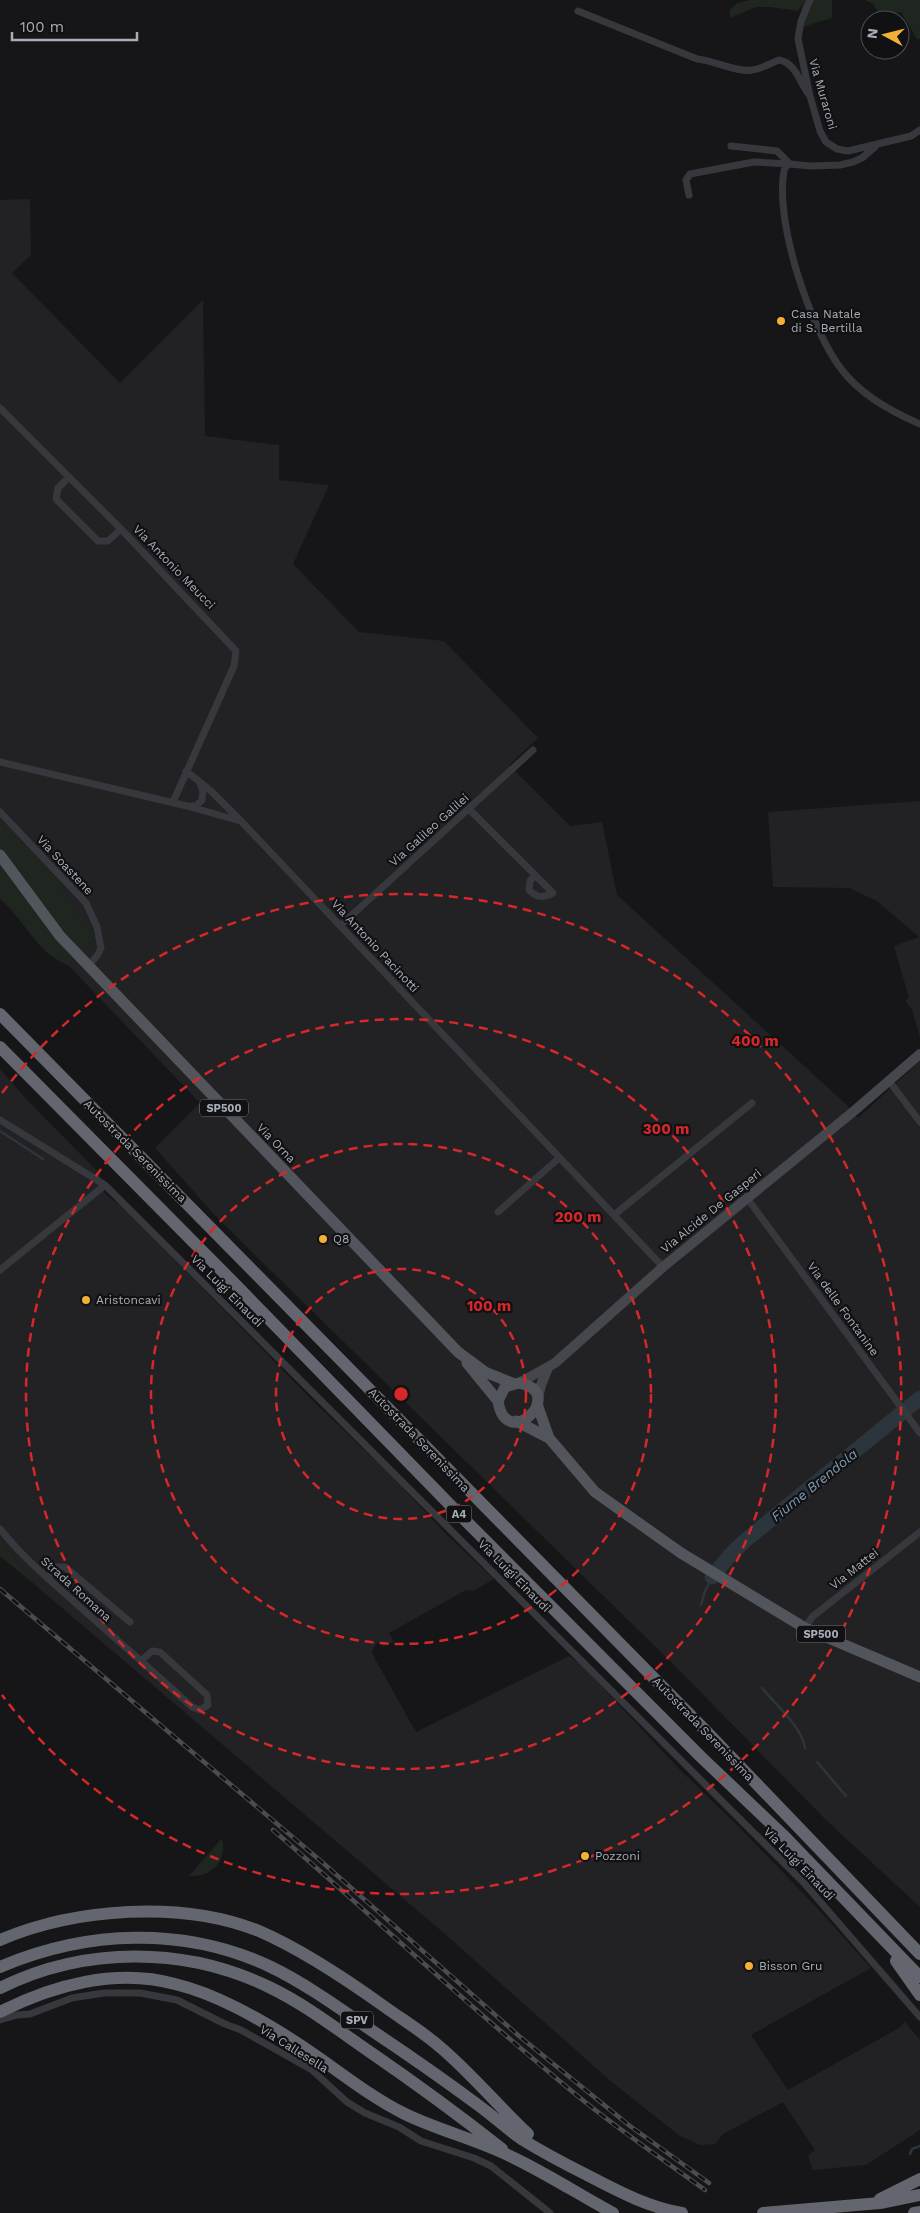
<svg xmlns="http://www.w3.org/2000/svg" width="920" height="2213" font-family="'Work Sans',sans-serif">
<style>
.built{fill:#222225}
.green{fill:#1e261f}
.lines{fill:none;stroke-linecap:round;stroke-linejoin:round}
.stream{stroke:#2c353c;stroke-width:2.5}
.river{stroke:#2c353c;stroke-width:15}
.street{stroke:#37383d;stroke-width:7}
.secondary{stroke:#45474d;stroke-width:10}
.primary{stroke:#53555c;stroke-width:11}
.highway{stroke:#63666e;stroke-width:12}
.rail-casing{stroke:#4a4c52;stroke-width:4.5}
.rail{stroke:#111113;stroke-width:2.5;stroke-dasharray:8;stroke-linecap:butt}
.ring{fill:none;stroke:#d62828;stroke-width:2.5;stroke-dasharray:9 6}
.poi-dot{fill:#f2b134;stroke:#111113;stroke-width:2}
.labels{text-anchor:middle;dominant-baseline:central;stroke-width:4.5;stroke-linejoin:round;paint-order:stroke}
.shield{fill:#111113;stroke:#7b7e86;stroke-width:1}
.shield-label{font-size:11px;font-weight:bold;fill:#a8adb8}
.street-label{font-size:12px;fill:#a8adb8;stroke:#111113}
.poi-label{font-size:12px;fill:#a8adb8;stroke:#111113;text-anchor:start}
.water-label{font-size:14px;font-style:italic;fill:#7f9bb3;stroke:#111113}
.centre{fill:#d62828;stroke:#111113;stroke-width:2.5}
.ring-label{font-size:15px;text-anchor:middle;font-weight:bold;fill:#d62828;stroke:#111113;stroke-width:4.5;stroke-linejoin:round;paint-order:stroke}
</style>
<rect width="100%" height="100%" fill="#161618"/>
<path class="built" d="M 30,199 L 31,255 L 12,273 L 120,383 L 203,300 L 205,436 L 279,445 L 279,480 L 329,485 L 293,564 L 359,632 L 444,641 L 538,738 L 509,765 L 570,826 L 602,822 L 617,895 L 847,1105 L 858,1118 L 920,1061 L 920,1907 L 826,1820 L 672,1663 L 262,1262 L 213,1213 L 155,1148 L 200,1103 L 68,965 L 96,935 L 0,815 L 0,200 Z
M 920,801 L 920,1037 L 912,1010 L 905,1001 L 909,998 L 894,946 L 919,937 L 877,901 L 849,888 L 773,887 L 768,812 Z
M 0,1069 L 27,1100 L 99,1173 L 105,1194 L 125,1209 L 316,1404 L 390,1474 L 446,1534 L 494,1579 L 473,1591 L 466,1590 L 389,1633 L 394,1641 L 383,1647 L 379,1641 L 375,1645 L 372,1651 L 375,1659 L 416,1732 L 569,1656 L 582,1665 L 678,1768 L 739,1827 L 818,1909 L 871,1968 L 751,2035 L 788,2090 L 899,2028 L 905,2022 L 920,2040 L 920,2130 L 866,2165 L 813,2170 L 808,2156 L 815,2150 L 783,2102 L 723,2134 L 715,2144 L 700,2145 L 680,2136 L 613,2083 L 445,1934 L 35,1585 L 0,1539 Z"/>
<path class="green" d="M 750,0 L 832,0 L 832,18 L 799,28 L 802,4 L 798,11 L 770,7 L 756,7 L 730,18 L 730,10 L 737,3 Z
M 865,0 L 920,0 L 920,39 L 917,39 L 901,12 L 882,18 L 873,4 Z
M 0,815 L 45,864 L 96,936 L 68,965 C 38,955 23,918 0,899 Z
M 0,1539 L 35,1585 L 0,1556 Z
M 222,1838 C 227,1861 213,1877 189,1876 Z"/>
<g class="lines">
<path class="stream" d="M 0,1131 L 43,1159
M 701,1605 L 705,1591 L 712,1577
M 762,1688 C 775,1704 802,1727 805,1748
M 817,1762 L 846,1796
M 910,2154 L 912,2149 L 920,2146"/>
<path class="river" d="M 712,1577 L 731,1554 L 747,1539 L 920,1398"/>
<path class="street" d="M 810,0 L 801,21 L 798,39 L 810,96 L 820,131 L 826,142 L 837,149 L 848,151 L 911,136 L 920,130
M 578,11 L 697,59 C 713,60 738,73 752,70 C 761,69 771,63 779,60 C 797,63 800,85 810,96
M 731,146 L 777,151 L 790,164 L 811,166 L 840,165 L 853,162 L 862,158 L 875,147
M 689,195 L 686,180 L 690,174 L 754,162 L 790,164 L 785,167 C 772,216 811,331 842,370 C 861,395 892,412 920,424
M 0,408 L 121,529 L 236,651 L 234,666 L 173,802
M 69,477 L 58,488 L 56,499 L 98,541 L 108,541 L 121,529
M 0,762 L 187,806 L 240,821
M 186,771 L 211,791 L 241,821 L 663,1267
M 190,806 L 196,806 L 202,800 L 203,791 L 200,783
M 469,809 L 535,875 L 530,881 L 529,890 C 537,898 543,898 553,893 L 535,875
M 0,812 L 86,903 L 97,927 L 101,948 L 97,956 L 88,966
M 341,925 L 533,750
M 889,1081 L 920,1122
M 0,1120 L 105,1185 L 804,1883 L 920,2017
M 747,1198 L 920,1433
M 498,1212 L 559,1158
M 614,1215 L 752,1103
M 0,1270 L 105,1185
M 0,1529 C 23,1558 52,1582 80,1607 C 117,1640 155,1673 192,1707 L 200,1710 L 208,1705 L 207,1695 L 160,1652 L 152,1651 L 141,1661
M 48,1578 L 56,1567 L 65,1567 L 130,1622
M 805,1628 L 812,1617 L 920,1532
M 0,2020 L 17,2015 L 30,2014 L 72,1998 L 104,1993 L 140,1993 L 177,2000 L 225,2024 L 241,2030 L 312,2070 L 347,2102 L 365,2113 L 399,2127 L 421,2141 L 474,2158 L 491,2166 L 550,2213"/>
<path class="secondary" d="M 519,1383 L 555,1363 L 663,1267 L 854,1111 L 920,1054
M 537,1402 L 541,1385 L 548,1368"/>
<path class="primary" d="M 0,855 L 60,936 L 458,1352 L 485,1372 L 512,1383
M 467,1363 L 498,1401 C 506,1454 569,1392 519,1383 L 505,1387 L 498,1401
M 537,1404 L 549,1438
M 516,1421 L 549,1438 L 595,1492 L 681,1553 L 805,1628 L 920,1677"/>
<path class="highway" d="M 0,1014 L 705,1730 L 920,1954
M 0,1047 L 231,1280 L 457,1512 L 700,1756 L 783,1835 L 920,1977
M 0,1940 C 75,1908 182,1900 259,1931 C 303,1950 346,1979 385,2007 C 403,2020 423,2032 440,2047 C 472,2074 498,2106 528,2134
M 896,1961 L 920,1995
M 0,1967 C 86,1930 185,1926 271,1967 C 306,1984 339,2008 371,2030 C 407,2054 443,2079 478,2105 C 493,2116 507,2129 523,2140 C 544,2153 565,2164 587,2175 C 618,2191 647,2207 682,2213
M 0,1988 C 85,1946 186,1946 271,1988 C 306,2005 338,2030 370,2052 C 415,2083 459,2115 502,2149
M 0,2012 C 53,1985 116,1968 175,1984 C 216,1994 256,2017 291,2039 C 328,2062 366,2095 405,2114 C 440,2131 479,2140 514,2158 C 547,2174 580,2195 613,2213
M 880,2199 L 920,2179
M 763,2213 L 880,2203 L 920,2195
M 914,2213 L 920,2212"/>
<g class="rail-casing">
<path id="rail" d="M 0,1589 L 322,1862 L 519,2036 L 630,2126 L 709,2183
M 273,1830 C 374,1917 471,2009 574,2093 C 616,2128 661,2158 705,2190"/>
</g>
<use href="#rail" class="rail"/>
</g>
<g class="ring">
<circle cx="401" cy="1394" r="125"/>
<circle cx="401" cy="1394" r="250"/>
<circle cx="401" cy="1394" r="375"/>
<path d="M2 1093A500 500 0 1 1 2 1695"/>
</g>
<g class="poi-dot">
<circle cx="781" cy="321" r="5"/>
<circle cx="323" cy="1239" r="5"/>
<circle cx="86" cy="1300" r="5"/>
<circle cx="585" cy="1856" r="5"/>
<circle cx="749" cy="1966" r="5"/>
</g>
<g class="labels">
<g class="shield">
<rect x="200" y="1099.5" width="48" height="17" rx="4"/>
<rect x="446.5" y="1505.5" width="25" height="17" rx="4"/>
<rect x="797" y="1625.5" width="48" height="17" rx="4"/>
<rect x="341" y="2011.5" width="32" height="17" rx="4"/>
</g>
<g class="shield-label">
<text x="224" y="1108">SP500</text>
<text x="459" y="1514">A4</text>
<text x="821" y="1634">SP500</text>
<text x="357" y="2020">SPV</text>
</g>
<g class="street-label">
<text transform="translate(823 94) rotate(74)">Via Muraroni</text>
<text transform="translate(174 567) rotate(46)">Via Antonio Meucci</text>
<text transform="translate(429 830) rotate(-42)">Via Galileo Galilei</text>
<text transform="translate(65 865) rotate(47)">Via Soastene</text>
<text transform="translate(375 946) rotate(47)">Via Antonio Pacinotti</text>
<text transform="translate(276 1143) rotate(46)">Via Orna</text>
<text transform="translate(135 1151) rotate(45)">Autostrada Serenissima</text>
<text transform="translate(711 1211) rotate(-39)">Via Alcide De Gasperi</text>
<text transform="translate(227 1291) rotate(45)">Via Luigi Einaudi</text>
<text transform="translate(843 1309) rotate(54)">Via delle Fontanine</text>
<text transform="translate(419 1440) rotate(46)">Autostrada Serenissima</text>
<text transform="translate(854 1569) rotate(-38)">Via Mattei</text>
<text transform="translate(514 1576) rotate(45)">Via Luigi Einaudi</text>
<text transform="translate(76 1589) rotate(42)">Strada Romana</text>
<text transform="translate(703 1729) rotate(46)">Autostrada Serenissima</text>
<text transform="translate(799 1864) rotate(46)">Via Luigi Einaudi</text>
<text transform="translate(294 2049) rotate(32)">Via Callesella</text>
</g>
<g class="poi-label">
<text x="791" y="314">Casa Natale<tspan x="791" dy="14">di S. Bertilla</tspan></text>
<text x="333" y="1239">Q8</text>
<text x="96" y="1300">Aristoncavi</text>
<text x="595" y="1856">Pozzoni</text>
<text x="759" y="1966">Bisson Gru</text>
</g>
<g class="water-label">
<text transform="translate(814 1485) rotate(-39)">Fiume Brendola</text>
</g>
</g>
<circle cx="401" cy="1394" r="8" class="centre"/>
<g class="ring-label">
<text x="755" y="1046">400 m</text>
<text x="666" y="1134">300 m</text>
<text x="578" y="1222">200 m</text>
<text x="489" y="1311">100 m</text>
</g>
<g transform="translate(885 35) rotate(277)"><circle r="24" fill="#111113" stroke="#4d4f55"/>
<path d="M0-4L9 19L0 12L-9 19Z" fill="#f2b134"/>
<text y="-8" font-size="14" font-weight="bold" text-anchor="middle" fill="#a8adb8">N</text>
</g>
<path d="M12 32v8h125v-8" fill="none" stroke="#a8adb8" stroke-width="2.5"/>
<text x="20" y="32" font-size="15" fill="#a8adb8" stroke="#111113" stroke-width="4" paint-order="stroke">100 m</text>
</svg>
